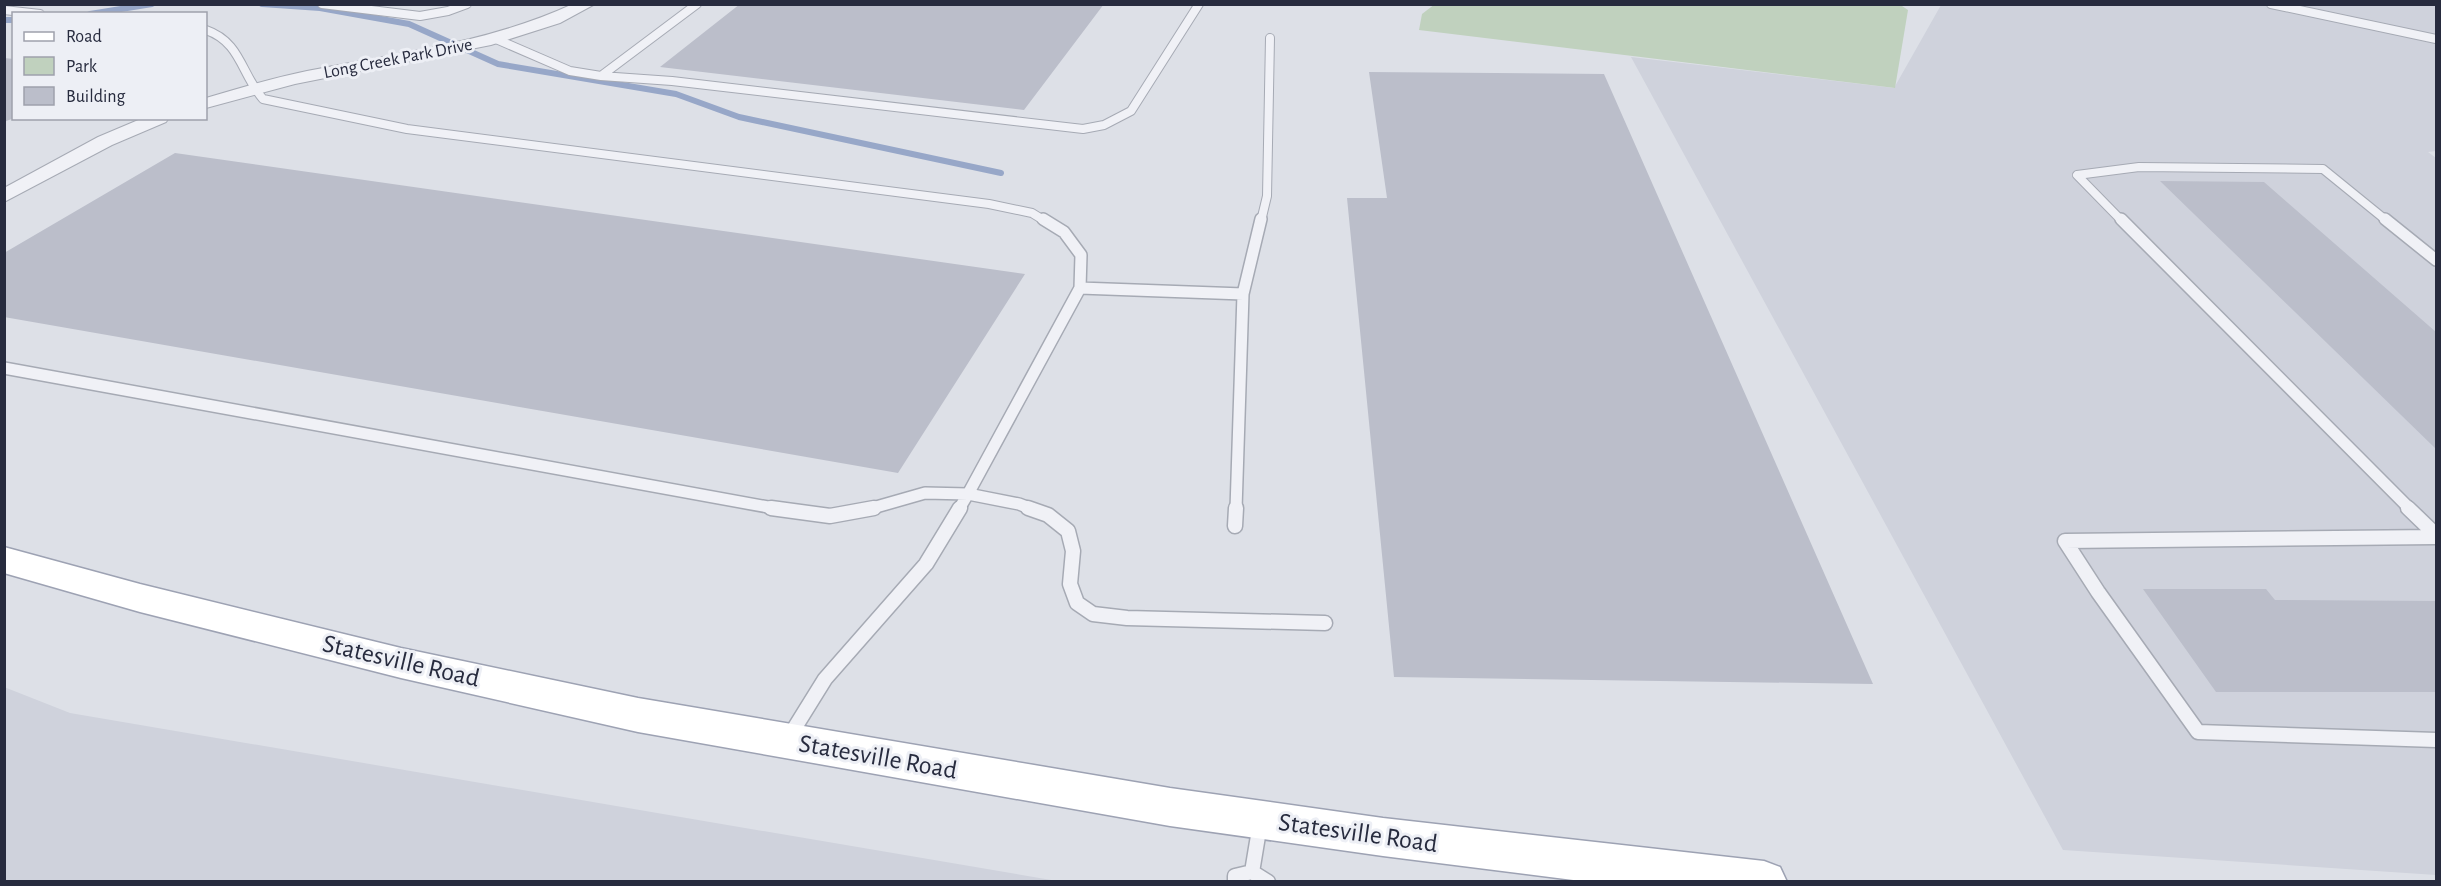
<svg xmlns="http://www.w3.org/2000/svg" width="2441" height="886" font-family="'Alegreya Sans',sans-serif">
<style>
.built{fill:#cfd2dc}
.green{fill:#c0d1be}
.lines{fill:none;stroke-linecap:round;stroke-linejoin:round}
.stream{stroke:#97a7c8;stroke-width:6}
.building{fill:#bbbeca}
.service-far2-casing{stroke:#a6aab4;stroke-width:10}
.service-far1-casing{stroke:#a6aab4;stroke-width:14}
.service-casing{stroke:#a6aab4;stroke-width:17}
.minor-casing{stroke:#a6aab4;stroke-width:2}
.primary-casing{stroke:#9da2b3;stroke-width:3}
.service-far2{stroke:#f0f1f6;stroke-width:8}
.service-far1{stroke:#f0f1f6;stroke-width:11}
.service{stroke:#f0f1f6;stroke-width:14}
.minor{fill:#f0f1f6;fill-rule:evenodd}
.primary{fill:#fff;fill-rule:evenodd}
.labels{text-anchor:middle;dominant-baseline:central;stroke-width:6;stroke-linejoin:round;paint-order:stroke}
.far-street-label{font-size:18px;fill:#272b3e;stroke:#edeff5}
.near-street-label{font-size:26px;fill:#272b3e;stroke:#edeff5}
</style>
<rect width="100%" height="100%" fill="#dde0e7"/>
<path class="built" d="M 1941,5 L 2436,5 L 2436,151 L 2428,152 L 2436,158 L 2436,875 L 2063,850 L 1631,57 L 1894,88 Z
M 4,687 L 70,713 L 1057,881 L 5,881 Z"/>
<path class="green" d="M 1435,4 L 1899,4 L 1908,10 L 1895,88 L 1419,30 L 1422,14 Z"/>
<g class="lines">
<path class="stream" d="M 262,4 L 320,8 L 409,24 L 498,64 L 676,94 L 739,117 L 1001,173
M 90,14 L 152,4
M 4,20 L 14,20"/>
</g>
<path class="building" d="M 740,4 L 1104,4 L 1024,110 L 660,67 Z
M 4,58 L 14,59 L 14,118 L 4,122 Z
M 1369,72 L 1604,74 L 1873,684 L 1394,677 L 1347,198 L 1387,198 Z
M 175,153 L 1025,274 L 898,473 L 4,317 L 4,253 Z
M 2160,181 L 2264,182 L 2436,332 L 2436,449 Z
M 2143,589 L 2266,589 L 2275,600 L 2436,601 L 2436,692 L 2216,692 Z"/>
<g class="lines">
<g class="service-far2-casing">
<path id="service-far2" d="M 322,4 L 420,16 L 448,11 L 467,4
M 2271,4 L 2436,39
M 4,10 L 40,14
M 206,30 C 241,42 241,74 263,99 L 407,129 L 989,204 L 1032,213 L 1045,221
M 496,39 L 570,71 L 601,76 L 697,4
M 601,76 L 672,81 L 1083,129 L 1104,125 L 1131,111 L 1199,4
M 1261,221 L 1267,196 L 1270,38
M 2122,221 L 2077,175 L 2139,167 L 2323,169 L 2387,221"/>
</g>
<g class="service-far1-casing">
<path id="service-far1" d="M 2121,219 L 2410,509
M 2385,219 L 2436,260
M 1080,288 L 1243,294 L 1236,509
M 1243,294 L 1261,219
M 4,368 L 779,509
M 869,509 L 925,493 L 968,494 L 959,509
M 1032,509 L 1019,504 L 968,494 L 1080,288 L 1081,255 L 1064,232 L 1043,219"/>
</g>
<g class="service-casing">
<path id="service" d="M 771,508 L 830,516 L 874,508
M 1028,508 L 1048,515 L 1068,531 L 1073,551 L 1070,584 L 1077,603 L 1093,614 L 1127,618 L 1325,623
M 2408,508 L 2436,535
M 1235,526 L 1236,508
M 2436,537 L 2065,541 L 2098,592 L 2198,732 L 2436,740
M 789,737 L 825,679 L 926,564 L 960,508
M 1252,872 L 1260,824
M 1235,882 L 1235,876 L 1252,872 L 1268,882"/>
</g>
<g class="minor-casing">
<path id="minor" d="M 573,4 L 595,4 L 560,23 L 491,45 L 295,84 L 206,108 L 206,98 C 239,88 273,78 307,71 C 398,53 488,43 573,4 Z
M 143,118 L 169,118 L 166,122 L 112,145 L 4,202 L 4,188 L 98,137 Z"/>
</g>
<g class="primary-casing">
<path id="primary" d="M 4,547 L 140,584 L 401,648 L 638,698 L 1170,788 L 1383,818 L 1764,861 L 1780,867 L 1787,882 L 1589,882 L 1383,856 L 1170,826 L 638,732 L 401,678 L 140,612 L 4,573 Z"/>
</g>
<use href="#service-far2" class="service-far2"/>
<use href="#service-far1" class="service-far1"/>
<use href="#service" class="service"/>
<use href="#minor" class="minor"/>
<use href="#primary" class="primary"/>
</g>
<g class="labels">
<g class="far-street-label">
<text transform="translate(398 59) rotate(-11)">Long Creek Park Drive</text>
</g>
<g class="near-street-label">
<text transform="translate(401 661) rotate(13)">Statesville Road</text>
<text transform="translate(878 757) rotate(10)">Statesville Road</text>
<text transform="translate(1358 833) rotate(8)">Statesville Road</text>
</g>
</g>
<rect width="2441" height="886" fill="none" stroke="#272b3e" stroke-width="12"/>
<rect x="12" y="12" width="195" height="108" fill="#edeff5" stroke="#9ea1ac" stroke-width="1.5"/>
<rect x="24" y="32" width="30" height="9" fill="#ffffff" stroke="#9ea1ac" stroke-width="1.5"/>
<text x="66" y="42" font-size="18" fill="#272b3e">Road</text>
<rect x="24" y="57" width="30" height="18" fill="#c0d1be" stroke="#9ea1ac" stroke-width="1.5"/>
<text x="66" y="72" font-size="18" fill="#272b3e">Park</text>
<rect x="24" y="87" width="30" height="18" fill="#bbbeca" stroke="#9ea1ac" stroke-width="1.5"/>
<text x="66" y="102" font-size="18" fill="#272b3e">Building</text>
</svg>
